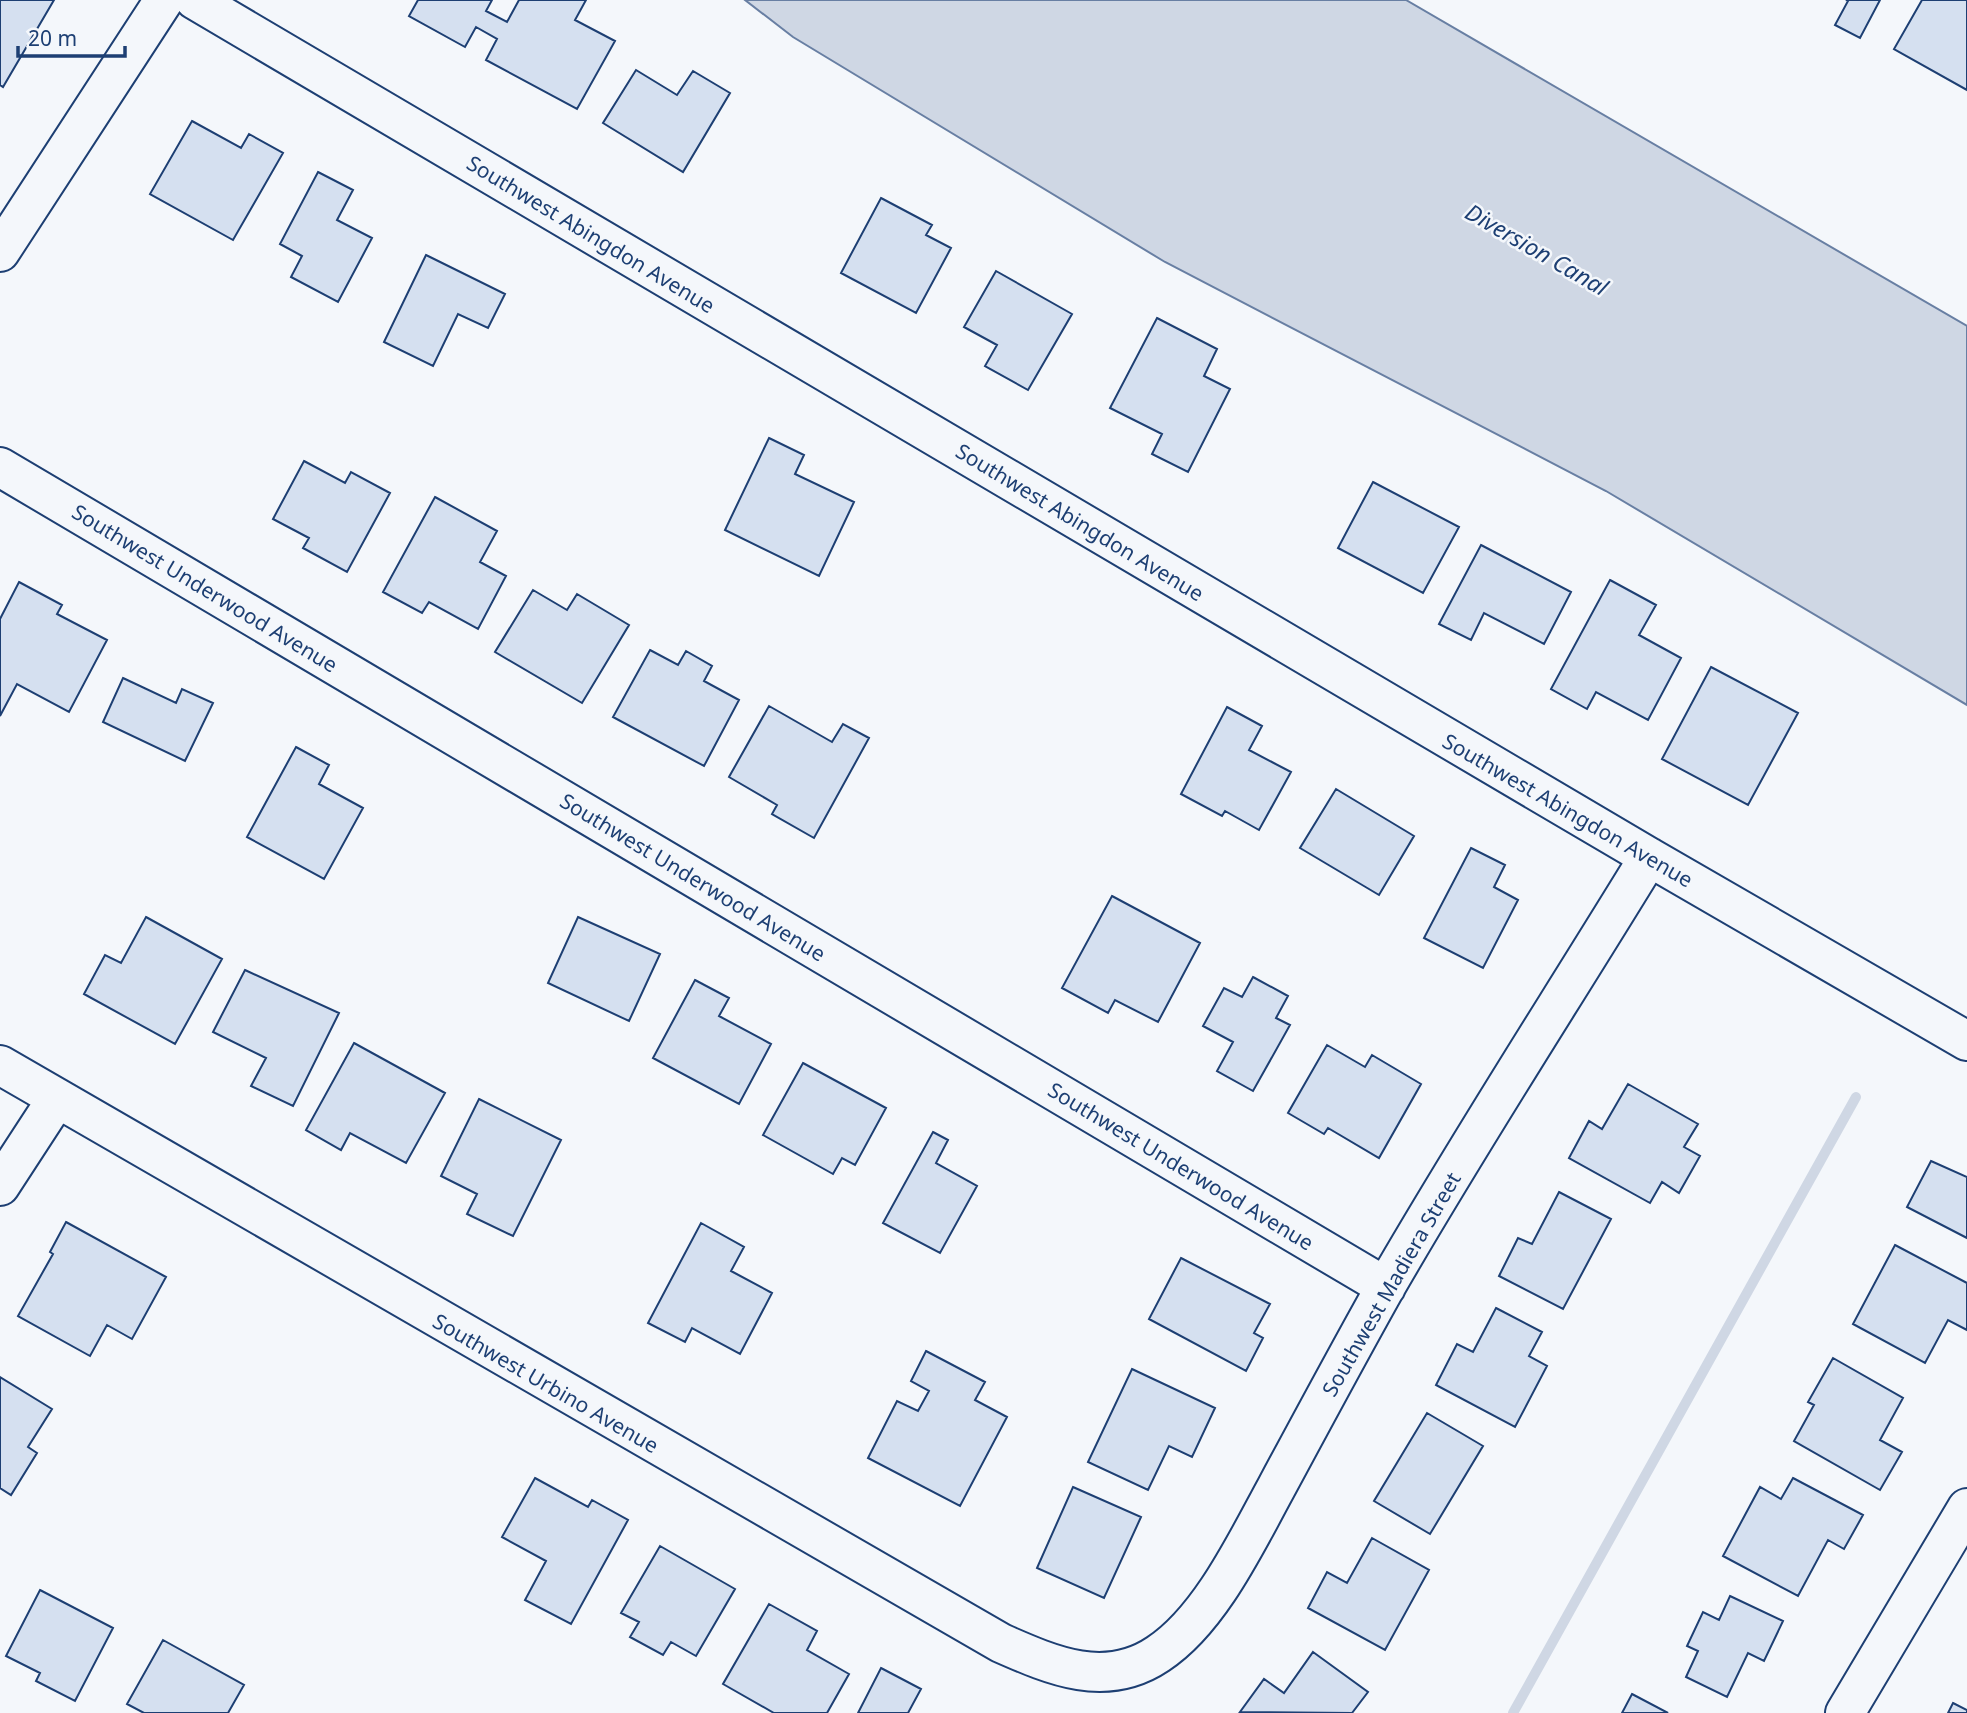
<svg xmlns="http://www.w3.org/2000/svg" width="1967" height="1713" font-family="'Noto Sans',sans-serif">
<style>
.water{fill:#cfd7e4;stroke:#687fa3;stroke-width:2}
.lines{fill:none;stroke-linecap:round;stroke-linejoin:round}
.stream{stroke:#cfd7e4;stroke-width:10}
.building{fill:#d5e0f0;stroke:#1d3f73;stroke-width:2}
.minor-casing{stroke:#1d3f73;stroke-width:42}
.minor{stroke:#f4f7fb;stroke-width:38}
.labels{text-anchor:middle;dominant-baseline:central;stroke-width:5;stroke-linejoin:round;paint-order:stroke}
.street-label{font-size:21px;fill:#1d3f73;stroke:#f4f7fb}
.water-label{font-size:23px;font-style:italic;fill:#1d3f73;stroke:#f4f7fb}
</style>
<rect width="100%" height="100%" fill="#f4f7fb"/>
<path class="water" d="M 745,0 L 1406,0 L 1967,326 L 1967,705 L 1606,491 L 1165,262 L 793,37 Z"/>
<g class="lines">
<path class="stream" d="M 1513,1713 L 1856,1097"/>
</g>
<path class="building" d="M 0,0 L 54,0 L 3,87 L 0,85 Z
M 418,0 L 492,0 L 486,11 L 507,22 L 519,0 L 586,0 L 575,20 L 615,41 L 577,109 L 486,60 L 497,39 L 476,27 L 465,47 L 409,16 Z
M 1846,0 L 1880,0 L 1860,38 L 1835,25 L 1848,1 Z
M 1922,0 L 1967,0 L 1967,90 L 1894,49 Z
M 636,70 L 677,95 L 693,71 L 730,93 L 683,172 L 603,123 Z
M 192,121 L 241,148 L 249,134 L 283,153 L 233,240 L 150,194 Z
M 318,172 L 353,190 L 337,220 L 372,238 L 338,302 L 291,277 L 302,256 L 280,244 Z
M 881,198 L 932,225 L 926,235 L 951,248 L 916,313 L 841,273 Z
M 426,255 L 505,294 L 488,328 L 458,314 L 433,366 L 384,342 Z
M 996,271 L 1072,314 L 1028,390 L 985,366 L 997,345 L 964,327 Z
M 1157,318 L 1217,349 L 1204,376 L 1230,389 L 1188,472 L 1152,454 L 1162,434 L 1110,408 Z
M 769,438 L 804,455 L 795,474 L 854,502 L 819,576 L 725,530 Z
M 304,461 L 345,483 L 351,472 L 390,493 L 347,572 L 303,548 L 309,538 L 273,519 Z
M 1373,482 L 1459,527 L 1423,593 L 1338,548 Z
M 435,497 L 497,531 L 480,562 L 506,576 L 478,629 L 429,602 L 422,613 L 383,592 Z
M 1481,545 L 1571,592 L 1544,644 L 1484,613 L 1471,640 L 1439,624 Z
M 1610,580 L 1656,605 L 1639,635 L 1681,658 L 1648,720 L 1596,692 L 1587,709 L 1551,689 Z
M 19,582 L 62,605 L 57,614 L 107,640 L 69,712 L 17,684 L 0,716 L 0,619 Z
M 533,590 L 567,610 L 577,594 L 629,625 L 582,703 L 495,652 Z
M 650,650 L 678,665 L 686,651 L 712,666 L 704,681 L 739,700 L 704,766 L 613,717 Z
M 1711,667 L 1798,713 L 1748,805 L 1662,759 Z
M 123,678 L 176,703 L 182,689 L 213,703 L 185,761 L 103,722 Z
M 769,706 L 832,742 L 843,724 L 869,738 L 814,838 L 772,814 L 777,805 L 729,777 Z
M 1227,707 L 1262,726 L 1249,750 L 1291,772 L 1259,830 L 1225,811 L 1222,816 L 1181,794 Z
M 296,747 L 329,765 L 319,784 L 363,808 L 324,879 L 247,837 Z
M 1336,789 L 1414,836 L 1379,895 L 1300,848 Z
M 1471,848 L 1505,865 L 1494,887 L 1518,900 L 1483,968 L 1424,938 Z
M 1112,896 L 1200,943 L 1158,1022 L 1115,1000 L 1108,1013 L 1062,988 Z
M 146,917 L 222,959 L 175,1044 L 84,994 L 105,955 L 121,963 Z
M 578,917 L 660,954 L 629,1021 L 548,983 Z
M 245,970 L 339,1013 L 293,1106 L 251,1086 L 266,1058 L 213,1032 Z
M 1253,977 L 1288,996 L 1276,1018 L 1290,1025 L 1253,1091 L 1217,1071 L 1233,1042 L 1203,1026 L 1224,988 L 1242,997 Z
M 695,980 L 729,998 L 719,1016 L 771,1044 L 739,1104 L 653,1058 Z
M 354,1043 L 445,1093 L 406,1163 L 350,1133 L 341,1150 L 306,1130 Z
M 1327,1045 L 1365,1067 L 1372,1055 L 1421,1084 L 1379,1158 L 1328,1128 L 1324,1134 L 1288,1113 Z
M 803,1063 L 886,1108 L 855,1165 L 842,1158 L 833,1174 L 763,1135 Z
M 1628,1084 L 1698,1124 L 1684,1147 L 1700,1156 L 1679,1193 L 1662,1182 L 1650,1203 L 1569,1158 L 1589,1121 L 1602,1129 Z
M 479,1099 L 561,1140 L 513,1236 L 467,1214 L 477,1194 L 441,1176 Z
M 933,1132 L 948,1140 L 936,1163 L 977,1186 L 940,1253 L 883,1223 Z
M 1931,1161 L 1967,1177 L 1967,1238 L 1907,1207 Z
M 1559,1192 L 1611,1219 L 1563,1309 L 1499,1276 L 1518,1238 L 1532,1244 Z
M 66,1222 L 166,1277 L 132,1339 L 107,1325 L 90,1356 L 18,1316 L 53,1254 L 50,1252 Z
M 701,1223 L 744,1247 L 731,1271 L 772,1293 L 740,1354 L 692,1328 L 685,1342 L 648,1323 Z
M 1895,1245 L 1967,1283 L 1967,1330 L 1948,1320 L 1925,1363 L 1853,1324 Z
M 1181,1258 L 1270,1304 L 1254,1333 L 1263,1338 L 1246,1371 L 1149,1319 Z
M 1496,1308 L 1542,1332 L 1529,1356 L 1547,1366 L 1515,1427 L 1436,1385 L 1457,1344 L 1473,1352 Z
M 926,1351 L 985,1382 L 975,1400 L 1007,1417 L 960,1506 L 868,1458 L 897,1401 L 918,1411 L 929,1391 L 911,1381 Z
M 1833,1358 L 1903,1398 L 1880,1440 L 1902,1452 L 1880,1490 L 1794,1441 L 1814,1405 L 1808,1402 Z
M 1132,1369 L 1215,1408 L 1192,1457 L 1169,1446 L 1148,1490 L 1088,1462 Z
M 0,1377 L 52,1409 L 28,1447 L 37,1453 L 11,1495 L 0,1488 Z
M 1427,1413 L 1483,1446 L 1430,1534 L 1374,1501 Z
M 535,1478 L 588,1507 L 592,1500 L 628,1520 L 571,1624 L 525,1600 L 546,1561 L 502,1537 Z
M 1793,1478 L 1863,1515 L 1844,1549 L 1828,1540 L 1798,1596 L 1723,1556 L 1760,1487 L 1781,1499 Z
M 1073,1487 L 1141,1517 L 1104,1598 L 1037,1568 Z
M 1372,1538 L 1429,1570 L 1385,1650 L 1308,1608 L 1327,1572 L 1347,1583 Z
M 660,1546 L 735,1589 L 696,1656 L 671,1642 L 663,1655 L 630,1637 L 639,1622 L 621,1613 Z
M 40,1590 L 113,1628 L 75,1701 L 36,1681 L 40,1673 L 6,1656 Z
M 1730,1596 L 1783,1621 L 1764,1661 L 1748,1653 L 1727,1697 L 1686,1677 L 1698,1651 L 1687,1646 L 1703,1612 L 1719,1620 Z
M 769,1604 L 817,1631 L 807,1650 L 849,1674 L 827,1713 L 774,1713 L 723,1684 Z
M 163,1640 L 244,1685 L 228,1713 L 144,1713 L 127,1704 Z
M 1313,1652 L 1368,1692 L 1352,1713 L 1240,1712 L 1264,1679 L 1284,1693 Z
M 881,1668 L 921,1689 L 908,1713 L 858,1713 Z
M 1632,1694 L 1668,1713 L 1622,1713 Z
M 1953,1703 L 1967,1710 L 1967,1713 L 1948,1713 Z"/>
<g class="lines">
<g class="minor-casing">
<path id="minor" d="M 195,0 L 1649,857 L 1967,1041
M 0,252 L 164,0
M 0,467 L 1386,1287
M 0,1065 L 1001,1643 C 1053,1666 1106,1689 1158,1654 C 1210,1620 1247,1541 1276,1488 C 1312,1421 1348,1354 1385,1288 C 1469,1142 1561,1001 1649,857
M 0,1186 L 56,1100
M 1845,1713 L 1967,1508"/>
</g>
<use href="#minor" class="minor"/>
</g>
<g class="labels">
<g class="street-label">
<text transform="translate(591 234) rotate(31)">Southwest Abingdon Avenue</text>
<text transform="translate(1080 522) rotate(31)">Southwest Abingdon Avenue</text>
<text transform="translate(205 588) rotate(31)">Southwest Underwood Avenue</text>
<text transform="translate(1568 810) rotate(30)">Southwest Abingdon Avenue</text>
<text transform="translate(693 877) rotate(31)">Southwest Underwood Avenue</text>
<text transform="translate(1181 1166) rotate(31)">Southwest Underwood Avenue</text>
<text transform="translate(1391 1284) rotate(-60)">Southwest Madiera Street</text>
<text transform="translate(546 1383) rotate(30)">Southwest Urbino Avenue</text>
</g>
<g class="water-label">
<text transform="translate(1537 249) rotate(30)">Diversion Canal</text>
</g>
</g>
<path d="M18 46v10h107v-10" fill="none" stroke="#1d3f73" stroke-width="3.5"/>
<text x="28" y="46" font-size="21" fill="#1d3f73" stroke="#f4f7fb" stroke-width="5" paint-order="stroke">20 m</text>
</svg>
